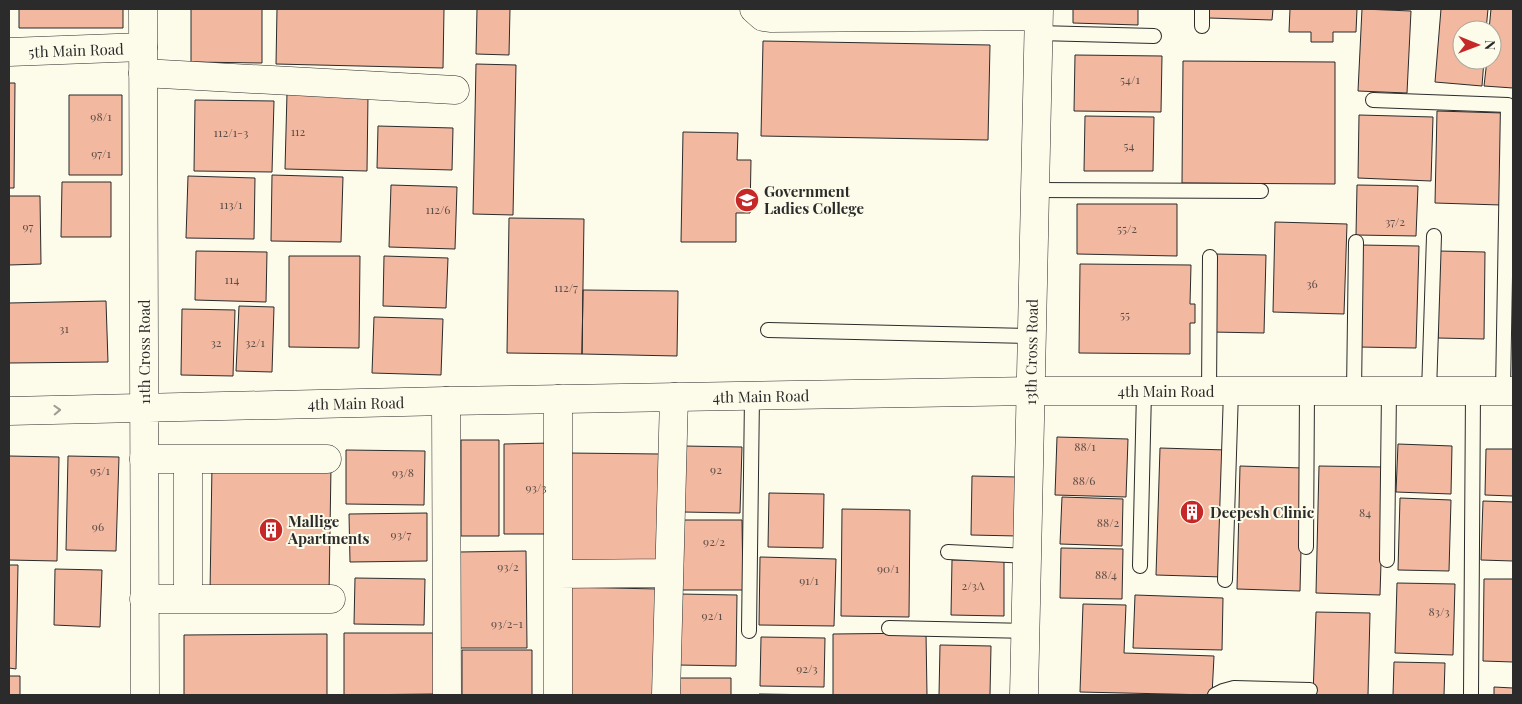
<svg xmlns="http://www.w3.org/2000/svg" width="1522" height="704" font-family="'Playfair Display',serif">
<style>
.building{fill:#f2b8a0;stroke:#2b2b2b}
.lines{fill:none;stroke-linecap:round;stroke-linejoin:round}
.service-casing{stroke:#2b2b2b;stroke-width:16}
.minor-casing{stroke:#2b2b2b;stroke-width:29}
.tertiary-casing{stroke:#2b2b2b;stroke-width:29}
.service{stroke:#fdfbea;stroke-width:14}
.minor{stroke:#fdfbea;stroke-width:28}
.tertiary{stroke:#fdfbea;stroke-width:28}
.oneway{stroke:#9e9d94}
.labels{text-anchor:middle;dominant-baseline:central;stroke-width:4;stroke-linejoin:round;paint-order:stroke}
.number-label{font-size:12px;fill:#5d4e48}
.street-label{font-size:15px;fill:#2b2b2b;stroke:#fdfbea}
.poi-label{font-size:15px;font-weight:bold;fill:#2b2b2b;stroke:#fdfbea;text-anchor:start}
</style>
<rect width="100%" height="100%" fill="#fdfbea"/>
<path class="building" d="M 19,9 L 123,9 L 123,28 L 19,28 Z
M 191,9 L 262,9 L 262,63 L 191,62 Z
M 277,9 L 444,9 L 443,68 L 276,64 Z
M 477,9 L 510,9 L 509,55 L 476,54 Z
M 1073,9 L 1138,9 L 1138,25 L 1073,23 Z
M 1209,9 L 1273,9 L 1272,20 L 1209,18 Z
M 1290,9 L 1357,9 L 1356,32 L 1333,32 L 1333,42 L 1311,42 L 1311,32 L 1289,32 Z
M 1362,9 L 1411,11 L 1407,93 L 1358,91 Z
M 1441,9 L 1488,9 L 1486,30 L 1462,30 L 1462,60 L 1484,60 L 1482,86 L 1435,82 Z
M 1491,9 L 1513,9 L 1513,88 L 1484,86 L 1487,60 L 1492,60 L 1492,30 L 1489,30 Z
M 763,41 L 990,45 L 988,140 L 761,136 Z
M 1075,55 L 1162,56 L 1161,112 L 1074,111 Z
M 1183,61 L 1335,62 L 1335,184 L 1182,183 Z
M 476,64 L 516,65 L 513,215 L 473,214 Z
M 9,83 L 15,83 L 14,188 L 9,188 Z
M 287,93 L 368,95 L 367,171 L 285,169 Z
M 69,95 L 122,95 L 122,175 L 69,175 Z
M 195,100 L 274,101 L 272,172 L 194,171 Z
M 1437,111 L 1503,113 L 1501,205 L 1435,203 Z
M 1359,115 L 1433,117 L 1431,181 L 1358,178 Z
M 1085,116 L 1154,117 L 1153,171 L 1084,171 Z
M 378,126 L 453,128 L 452,170 L 377,168 Z
M 683,132 L 738,133 L 737,160 L 751,160 L 750,213 L 736,213 L 736,242 L 681,242 Z
M 272,175 L 343,177 L 341,242 L 271,241 Z
M 188,176 L 255,178 L 254,239 L 186,238 Z
M 62,182 L 111,182 L 111,237 L 61,237 Z
M 391,185 L 457,187 L 455,249 L 389,247 Z
M 1357,185 L 1418,186 L 1416,236 L 1356,235 Z
M 9,196 L 40,196 L 41,264 L 9,265 Z
M 1077,204 L 1177,204 L 1177,256 L 1077,254 Z
M 509,218 L 584,219 L 582,354 L 507,353 Z
M 1275,222 L 1347,224 L 1344,314 L 1273,312 Z
M 1361,245 L 1419,246 L 1416,348 L 1358,347 Z
M 196,251 L 267,252 L 266,302 L 195,300 Z
M 1439,251 L 1485,252 L 1484,339 L 1438,338 Z
M 1215,254 L 1266,255 L 1264,333 L 1212,332 Z
M 289,256 L 360,256 L 359,348 L 289,347 Z
M 384,256 L 448,258 L 446,308 L 383,306 Z
M 1080,264 L 1191,265 L 1190,304 L 1195,304 L 1195,323 L 1190,323 L 1190,354 L 1079,353 Z
M 583,290 L 678,291 L 677,356 L 582,354 Z
M 106,301 L 108,362 L 9,363 L 9,303 Z
M 239,306 L 274,307 L 272,372 L 236,371 Z
M 182,309 L 235,310 L 233,376 L 181,375 Z
M 374,317 L 443,319 L 441,375 L 372,373 Z
M 1057,437 L 1128,439 L 1126,497 L 1055,495 Z
M 461,440 L 499,440 L 499,536 L 461,536 Z
M 551,443 L 551,534 L 504,534 L 504,444 Z
M 1398,444 L 1452,446 L 1451,494 L 1396,492 Z
M 684,446 L 742,447 L 740,513 L 683,512 Z
M 1160,448 L 1227,450 L 1223,577 L 1156,575 Z
M 1486,449 L 1513,449 L 1513,496 L 1485,495 Z
M 346,450 L 425,451 L 424,505 L 346,504 Z
M 568,453 L 660,454 L 658,572 L 566,570 Z
M 9,456 L 59,457 L 57,561 L 9,560 Z
M 68,456 L 119,457 L 116,551 L 66,550 Z
M 212,464 L 331,466 L 329,595 L 210,593 Z
M 1240,466 L 1303,468 L 1300,591 L 1237,589 Z
M 1319,466 L 1384,467 L 1380,595 L 1316,593 Z
M 972,476 L 1018,477 L 1017,536 L 971,535 Z
M 769,493 L 824,494 L 823,548 L 768,547 Z
M 1062,497 L 1123,499 L 1122,546 L 1060,544 Z
M 1400,498 L 1451,500 L 1449,571 L 1398,570 Z
M 1483,501 L 1513,502 L 1513,561 L 1481,560 Z
M 842,509 L 910,510 L 909,617 L 841,616 Z
M 427,513 L 427,561 L 350,562 L 349,514 Z
M 678,520 L 742,520 L 743,590 L 678,590 Z
M 1061,548 L 1123,549 L 1122,599 L 1060,598 Z
M 526,551 L 527,648 L 460,648 L 459,552 Z
M 760,557 L 836,559 L 834,626 L 759,625 Z
M 952,560 L 1004,560 L 1004,616 L 951,615 Z
M 9,565 L 18,565 L 16,669 L 9,668 Z
M 55,569 L 102,570 L 100,627 L 54,625 Z
M 355,578 L 425,579 L 424,625 L 354,624 Z
M 1484,579 L 1513,579 L 1513,662 L 1483,661 Z
M 1397,583 L 1455,584 L 1453,655 L 1395,653 Z
M 565,587 L 658,589 L 656,695 L 563,695 Z
M 679,594 L 737,595 L 736,666 L 678,665 Z
M 1135,595 L 1223,598 L 1222,650 L 1133,648 Z
M 1083,604 L 1126,605 L 1124,653 L 1214,656 L 1212,695 L 1080,692 Z
M 1316,612 L 1370,613 L 1368,695 L 1313,695 Z
M 344,633 L 433,633 L 434,694 L 344,695 Z
M 926,633 L 927,695 L 833,695 L 833,634 Z
M 327,634 L 327,695 L 184,695 L 184,635 Z
M 761,637 L 825,638 L 824,687 L 760,686 Z
M 940,645 L 991,646 L 990,695 L 939,695 Z
M 462,650 L 532,650 L 532,695 L 462,695 Z
M 1394,662 L 1445,663 L 1444,695 L 1393,695 Z
M 9,676 L 20,676 L 20,695 L 9,695 Z
M 677,678 L 731,678 L 731,695 L 677,695 Z
M 1494,687 L 1513,688 L 1513,695 L 1494,695 Z
M 759,694 L 825,695 L 759,695 Z"/>
<g class="lines">
<g class="service-casing">
<path id="service" d="M 1202,26 L 1202,9
M 1038,33 L 1154,36
M 1373,100 L 1508,105 L 1503,391
M 1035,190 L 1261,191
M 768,330 L 1032,336
M 1209,392 L 1210,257
M 1354,392 L 1356,242
M 1429,392 L 1434,236
M 1306,547 L 1307,391
M 948,552 L 1027,556
M 1387,560 L 1389,391
M 1140,566 L 1144,391
M 1225,580 L 1231,391
M 889,628 L 1025,631
M 749,631 L 752,396
M 1215,695 L 1223,691 L 1234,688 L 1310,690
M 1471,695 L 1473,392"/>
</g>
<g class="minor-casing">
<path id="minor" d="M 754,9 L 763,17 L 770,18 L 1038,16
M 9,52 L 143,47
M 143,73 L 455,90
M 558,399 L 558,695
M 446,401 L 447,695
M 144,459 L 327,459
M 558,574 L 669,573
M 188,598 L 188,459
M 144,599 L 331,599
M 666,695 L 674,397
M 1024,695 L 1039,9"/>
</g>
<g class="tertiary-casing">
<path id="tertiary" d="M 143,9 L 145,695
M 9,411 L 446,401 L 1030,391 L 1513,391"/>
</g>
<use href="#service" class="service"/>
<use href="#minor" class="minor"/>
<use href="#tertiary" class="tertiary"/>
</g>
<defs><path id="oneway-chevron" d="M-2-3.5L2.5 0L-2 3.5" fill="none" stroke-width="1.6" stroke-linecap="round" stroke-linejoin="round" transform="scale(1.25)"/></defs>
<use class="oneway" href="#oneway-chevron" transform="translate(57 410) rotate(-2)"/>
<defs>
<g id="university-disc" transform="scale(1.25)"><circle r="9.5" fill="#c62828" stroke="#fdfbea"/><path d="M0-5L7-2L0 1L-7-2ZM-4 1L0 2.5L4 1V4Q0 6-4 4Z" fill="#fff"/></g>
<g id="building-disc" transform="scale(1.25)"><circle r="9.5" fill="#c62828" stroke="#fdfbea"/><path d="M-4-6H4V6H1V3H-1V6H-4ZM-2.5-4.3h1.7v1.8h-1.7ZM.8-4.3h1.7v1.8H.8ZM-2.5-1h1.7V.8h-1.7ZM.8-1h1.7V.8H.8Z" fill="#fff"/></g>
</defs>
<g fill-rule="evenodd">
<use href="#university-disc" x="747" y="200"/>
<use href="#building-disc" x="1192" y="512"/>
<use href="#building-disc" x="271" y="530"/>
</g>
<g class="labels">
<g class="number-label">
<text x="1130" y="79">54/1</text>
<text x="101" y="116">98/1</text>
<text x="298" y="131">112</text>
<text x="231" y="132">112/1-3</text>
<text x="1129" y="145">54</text>
<text x="101" y="153">97/1</text>
<text x="231" y="204">113/1</text>
<text x="438" y="209">112/6</text>
<text x="1395" y="221">37/2</text>
<text x="28" y="226">97</text>
<text x="1127" y="228">55/2</text>
<text x="232" y="279">114</text>
<text x="1312" y="283">36</text>
<text x="566" y="287">112/7</text>
<text x="1125" y="314">55</text>
<text x="64" y="328">31</text>
<text x="216" y="342">32</text>
<text x="255" y="342">32/1</text>
<text x="1085" y="446">88/1</text>
<text x="716" y="469">92</text>
<text x="100" y="470">95/1</text>
<text x="403" y="472">93/8</text>
<text x="1084" y="480">88/6</text>
<text x="536" y="487">93/3</text>
<text x="1365" y="512">84</text>
<text x="1108" y="522">88/2</text>
<text x="98" y="526">96</text>
<text x="401" y="534">93/7</text>
<text x="714" y="541">92/2</text>
<text x="508" y="566">93/2</text>
<text x="888" y="568">90/1</text>
<text x="1106" y="574">88/4</text>
<text x="809" y="580">91/1</text>
<text x="973" y="585">2/3A</text>
<text x="1439" y="611">83/3</text>
<text x="712" y="615">92/1</text>
<text x="507" y="623">93/2-1</text>
<text x="807" y="668">92/3</text>
</g>
<g class="street-label">
<text transform="translate(76 50) rotate(-2)">5th Main Road</text>
<text transform="translate(144 352) rotate(-90)">11th Cross Road</text>
<text transform="translate(1031 352) rotate(-89)">13th Cross Road</text>
<text x="1166" y="391">4th Main Road</text>
<text transform="translate(761 396) rotate(-1)">4th Main Road</text>
<text transform="translate(356 403) rotate(-1)">4th Main Road</text>
</g>
<g class="poi-label">
<text x="764" y="191">Government<tspan x="764" dy="17">Ladies College</tspan></text>
<text x="1210" y="512">Deepesh Clinic</text>
<text x="288" y="521">Mallige<tspan x="288" dy="17">Apartments</tspan></text>
</g>
</g>
<rect width="1522" height="704" fill="none" stroke="#2b2b2b" stroke-width="20"/>
<g transform="translate(1477 45) rotate(91)"><circle r="24" fill="#fdfbea" stroke="#a9a89e"/>
<path d="M0-4L9 19L0 12L-9 19Z" fill="#c62828"/>
<text y="-8" font-size="14" font-weight="bold" text-anchor="middle" fill="#2b2b2b">N</text>
</g>
</svg>
